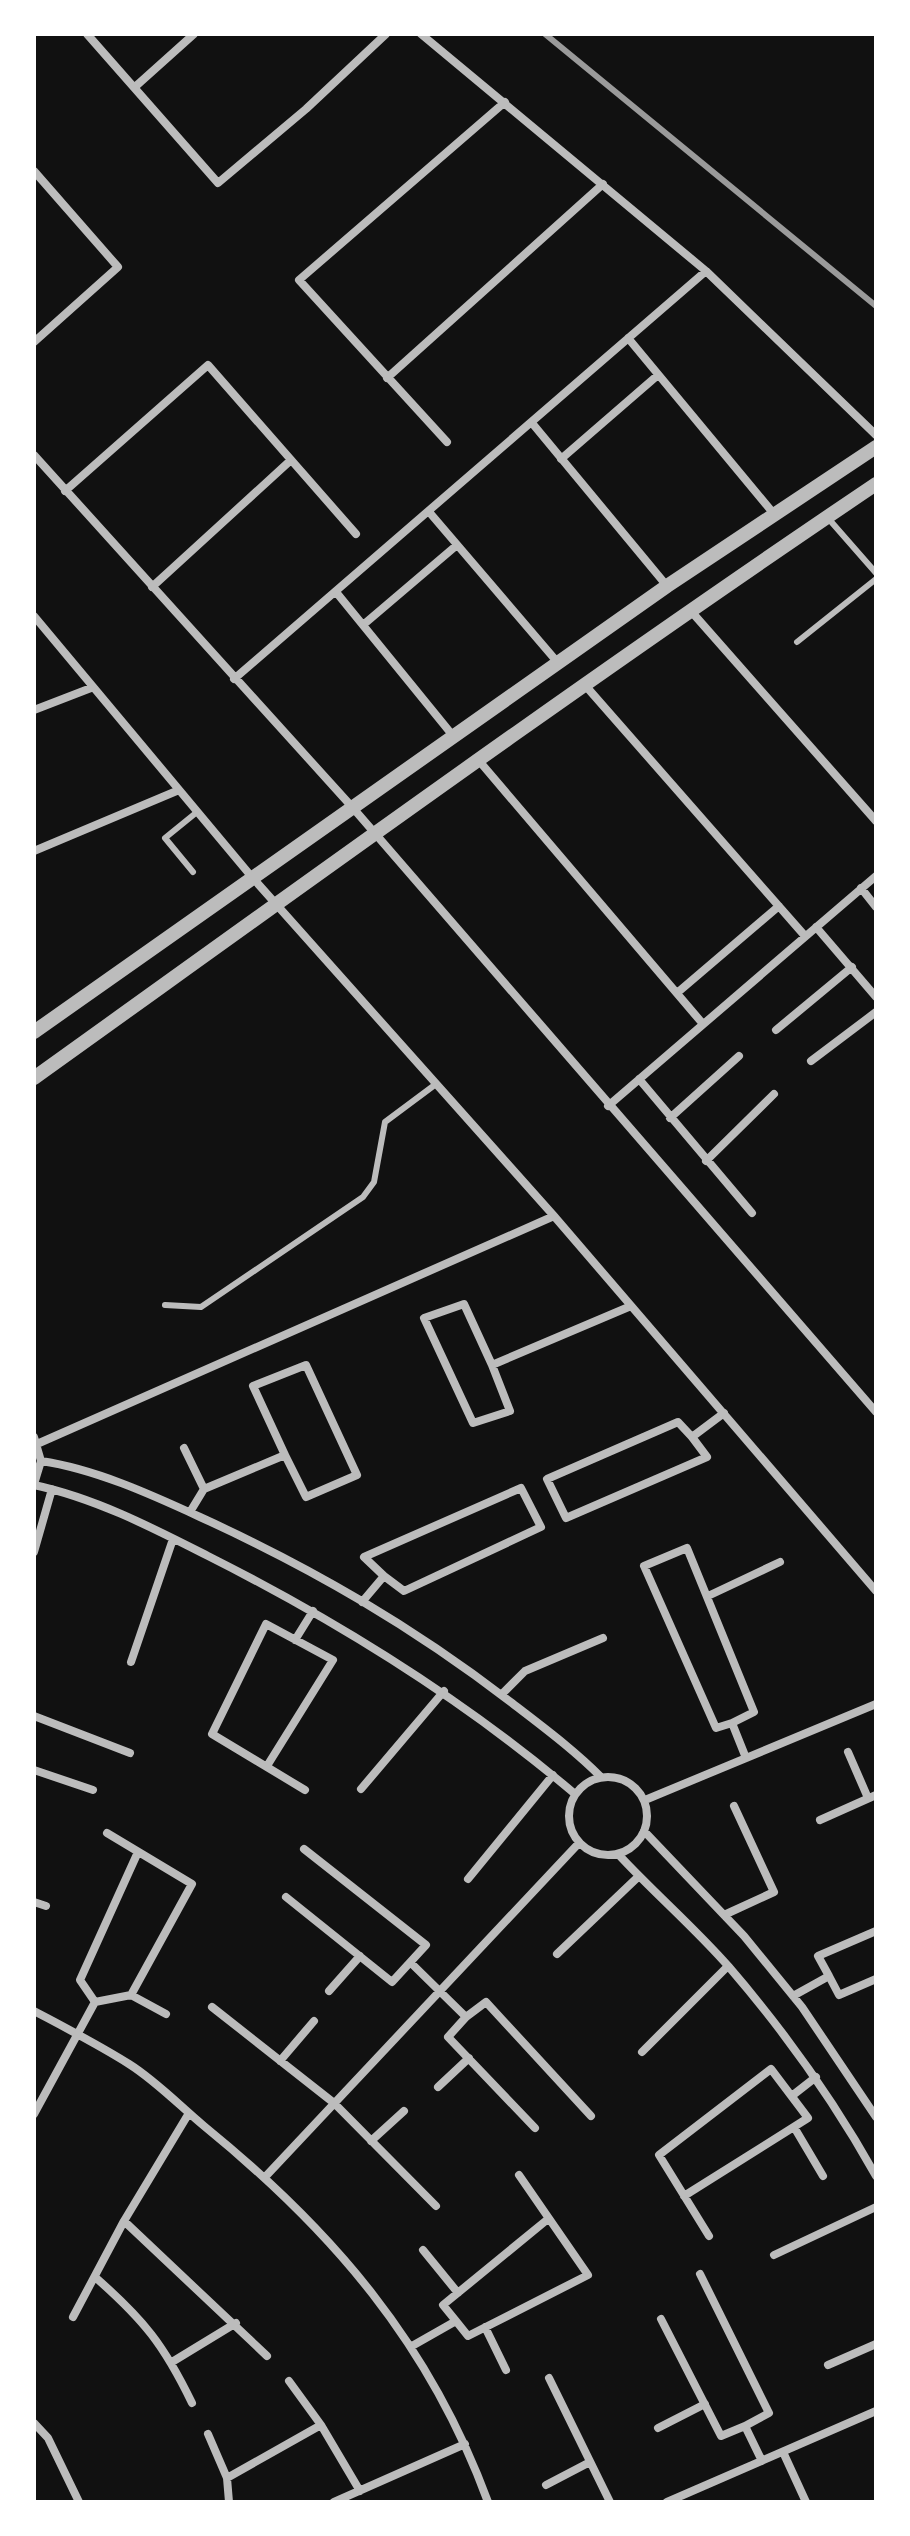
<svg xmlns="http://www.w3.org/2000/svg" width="910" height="2536" font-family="'IBM Plex Sans',sans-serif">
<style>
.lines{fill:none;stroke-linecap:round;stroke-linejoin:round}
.service{stroke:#bcbcbc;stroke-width:6}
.minor{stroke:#bcbcbc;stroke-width:8}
.tertiary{stroke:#bcbcbc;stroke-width:14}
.rail{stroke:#9a9a9a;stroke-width:6}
</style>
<rect width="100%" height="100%" fill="#111"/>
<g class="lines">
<path class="service" d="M 827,517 L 876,573
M 797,642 L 876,579
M 193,872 L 165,838 L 197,812
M 165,1305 L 201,1307 L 363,1197 L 374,1182 L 385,1122 L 436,1084"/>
<path class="minor" d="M 87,34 L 218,183 L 306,109 L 386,34
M 421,34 L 706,271 L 876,435
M 136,86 L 194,34
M 34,171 L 118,267 L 34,342
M 628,338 L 774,514
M 387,378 L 603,184
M 532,423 L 667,586
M 447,442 L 299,280 L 505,102
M 34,455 L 353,808 L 876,1412
M 561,459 L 658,375
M 65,491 L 208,365 L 356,534
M 430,513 L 559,664
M 152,587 L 291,460
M 336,592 L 454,737
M 690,610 L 876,821
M 34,616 L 251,876 L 554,1216 L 876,1591
M 363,625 L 457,545
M 234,679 L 706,271
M 584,684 L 805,936
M 34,710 L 91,688
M 480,762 L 703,1024
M 34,851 L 179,790
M 861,888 L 876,907
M 816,927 L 876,997
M 677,993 L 779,906
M 776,1030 L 852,967
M 811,1061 L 876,1012
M 639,1079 L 752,1213
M 608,1106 L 876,876
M 670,1118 L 739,1056
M 706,1161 L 774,1094
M 492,1365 L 510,1411 L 473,1423 L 424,1318 L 464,1304 L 492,1365 L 631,1306
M 34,1437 L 41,1461 L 34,1484
M 692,1437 L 707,1457 L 566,1518 L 547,1479 L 678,1422 L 692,1437 L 724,1413
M 37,1444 L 554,1216
M 184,1448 L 204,1489
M 41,1461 C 95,1469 150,1494 200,1517 C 314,1569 413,1627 512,1703 C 543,1727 573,1749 601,1777
M 34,1485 C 95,1498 153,1528 208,1556 C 339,1622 463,1699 575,1794
M 190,1512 L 204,1489 L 285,1455 L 253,1386 L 306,1365 L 357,1475 L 306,1497 L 285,1455
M 34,1552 L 52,1489
M 708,1596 L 780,1562
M 362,1602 L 384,1576 L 364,1557 L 521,1488 L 541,1527 L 404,1591 L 384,1576
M 295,1640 L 313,1611
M 131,1662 L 173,1539
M 501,1695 L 525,1671 L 603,1638
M 34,1716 L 130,1753
M 732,1723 L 754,1712 L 687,1548 L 644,1566 L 716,1728 L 732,1723 L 746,1758
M 848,1752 L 868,1798
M 267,1766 L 333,1660 L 266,1624 L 212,1734 L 305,1790
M 34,1770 L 93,1790
M569 1816a39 39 0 1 1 78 0a39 39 0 1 1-78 0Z
M 361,1789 L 444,1691
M 645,1800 L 876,1704
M 820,1820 L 876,1795
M 644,1831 L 744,1936 L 802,2007 L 876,2117
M 107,1833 L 192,1884 L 131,1995
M 618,1854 C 654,1893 694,1927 729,1967 C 785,2032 834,2101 876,2176
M 468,1879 L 553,1775
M 286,1897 L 392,1982 L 426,1945 L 304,1849
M 34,1902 L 46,1906
M 724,1915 L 774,1892 L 734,1806
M 557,1954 L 639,1876
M 411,1963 L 466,2017
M 829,1976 L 839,1995 L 876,1979
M 329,1991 L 360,1956
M 793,1996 L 829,1976 L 818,1956 L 876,1931
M 95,2002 L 80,1980 L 138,1852
M 95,2002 L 131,1995 L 166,2014
M 212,2007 L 334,2103 L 436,2206
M 34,2011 C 66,2028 99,2045 129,2064 C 156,2081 180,2106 204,2126 C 333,2231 430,2344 488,2502
M 642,2052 L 728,1966
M 280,2061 L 314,2021
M 438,2087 L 469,2058
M 793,2095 L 816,2077
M 34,2114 L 95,2002
M 794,2127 L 823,2176
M 535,2128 L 448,2037 L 466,2017 L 486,2002 L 591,2116
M 371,2141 L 404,2111
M 266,2176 L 579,1843
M 684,2196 L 808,2118 L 771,2069 L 659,2155 L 709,2236
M 124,2221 L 267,2356
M 423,2250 L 458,2293
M 774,2255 L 876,2207
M 700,2274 L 769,2413 L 745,2426 L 762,2461
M 95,2277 C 144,2320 164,2345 192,2403
M 73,2317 L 124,2221 L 189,2113
M 661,2319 L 721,2436 L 745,2426
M 456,2321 L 468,2336 L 588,2275 L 519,2175
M 485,2327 L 506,2370
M 412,2346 L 456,2321 L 443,2305 L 548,2219
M 172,2362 L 236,2323
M 828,2365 L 876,2344
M 549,2378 L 610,2502
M 289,2381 L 321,2425 L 360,2491
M 34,2423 L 48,2438 L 79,2502
M 658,2428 L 705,2404
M 208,2434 L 227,2478 L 229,2502
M 783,2452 L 806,2502
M 227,2478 L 321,2425
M 546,2485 L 590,2462
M 334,2502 L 465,2444
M 667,2502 L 876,2411"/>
<path class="tertiary" d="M 34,1032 L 667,586 L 876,447
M 34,1078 C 313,878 591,676 876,484"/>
<path class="rail" d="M 545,34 L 876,306"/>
</g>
<rect width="910" height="2536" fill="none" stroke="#ffffff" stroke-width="72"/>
</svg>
